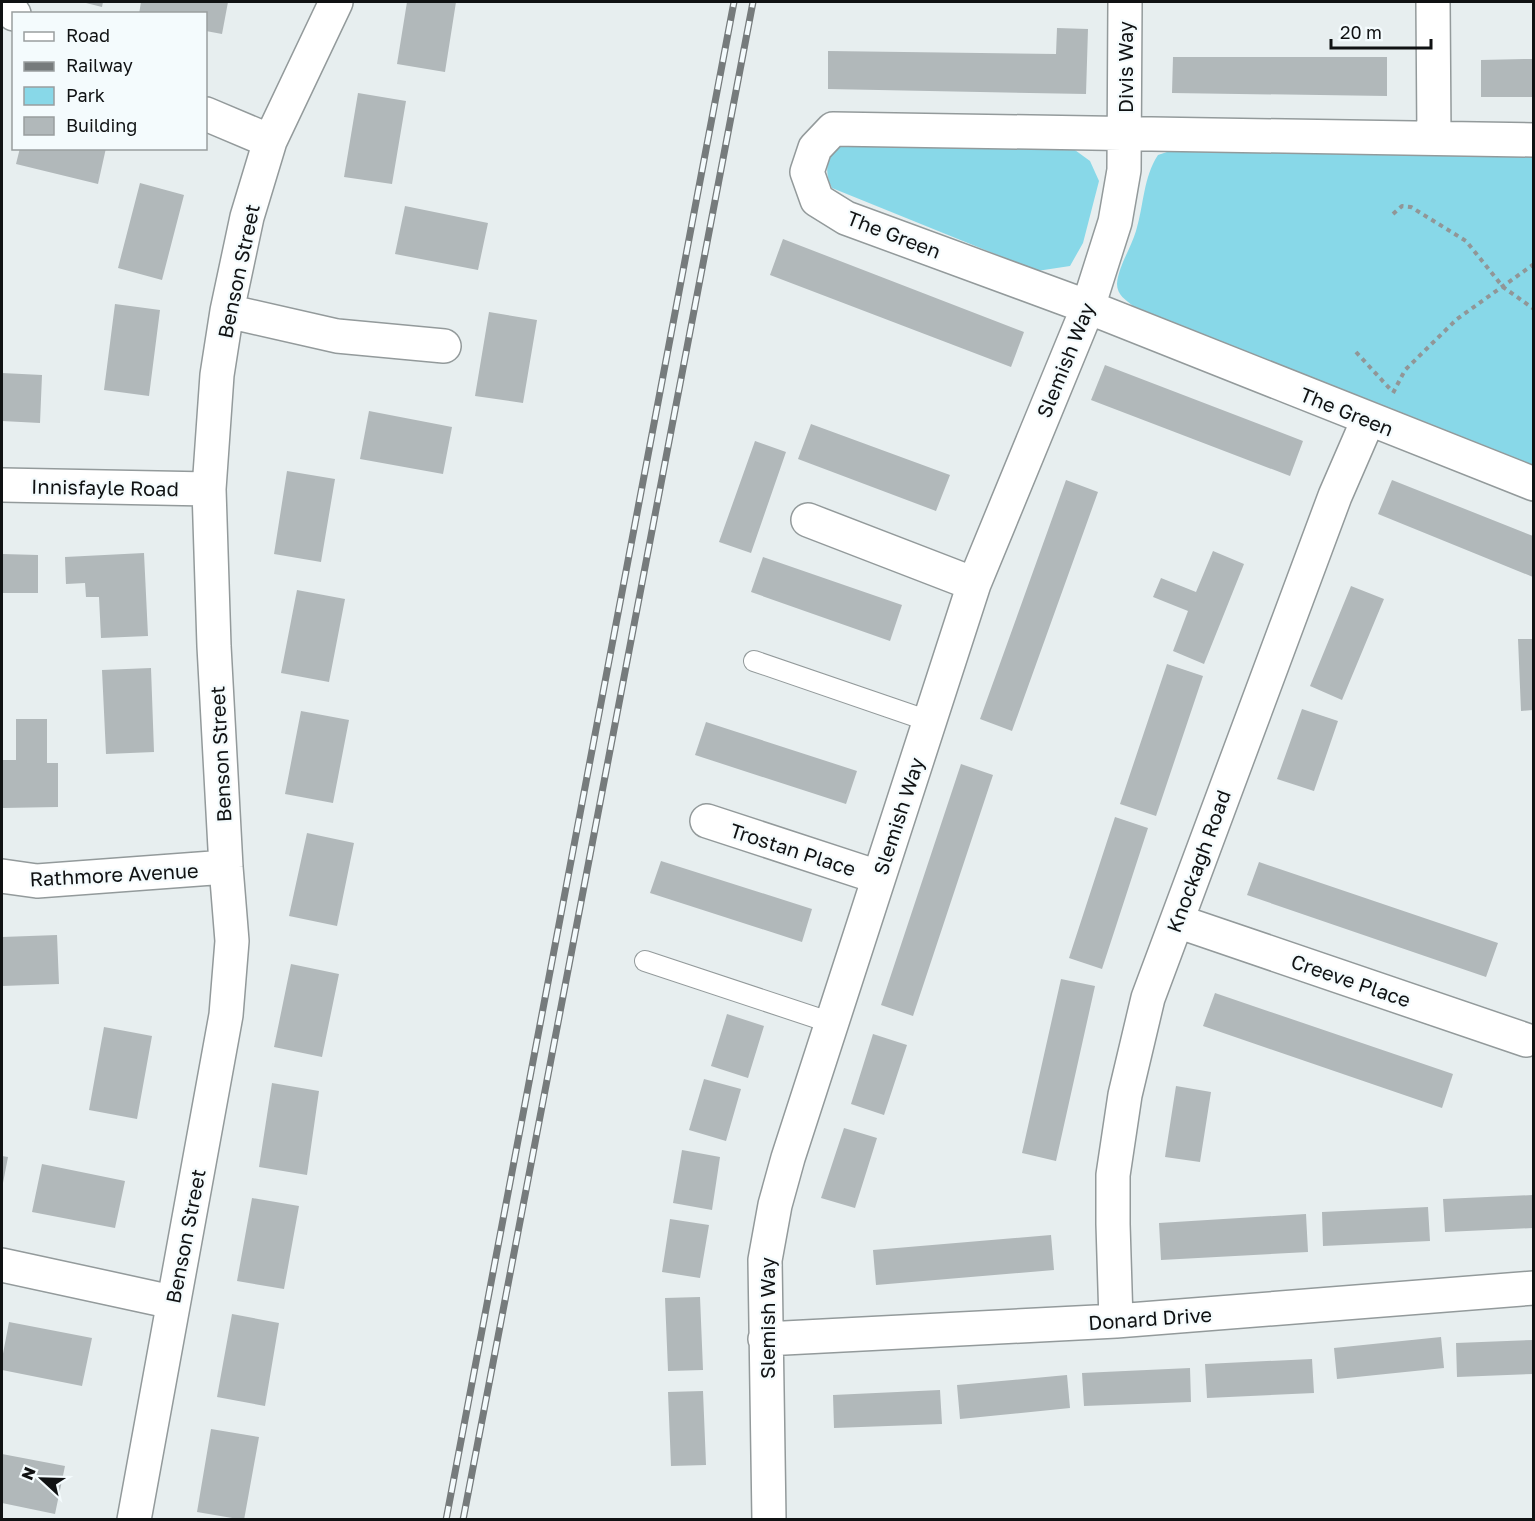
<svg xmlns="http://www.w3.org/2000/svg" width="1535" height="1521" font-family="'Golos Text',sans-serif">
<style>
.green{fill:#88d8e8}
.building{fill:#b1b8ba}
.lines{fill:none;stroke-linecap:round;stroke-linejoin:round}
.lane-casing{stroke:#939a9b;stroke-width:22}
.street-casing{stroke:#939a9b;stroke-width:36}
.path{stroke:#919697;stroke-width:4;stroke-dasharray:4.5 4.5;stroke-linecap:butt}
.lane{stroke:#fff;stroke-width:20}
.street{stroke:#fff;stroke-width:33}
.rail-casing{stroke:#767b7c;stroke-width:7}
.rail{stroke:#f4fbfd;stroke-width:4.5;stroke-dasharray:14;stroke-linecap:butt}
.labels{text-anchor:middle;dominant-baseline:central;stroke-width:4.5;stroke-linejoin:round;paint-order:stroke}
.street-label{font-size:20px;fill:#101213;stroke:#f4fbfd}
</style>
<rect width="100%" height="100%" fill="#e7eeef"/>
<path class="green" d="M 847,144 L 1068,145 L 1090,161 L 1099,181 L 1083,243 L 1070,266 L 1037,271 L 832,188 C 824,172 827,163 834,147 Z
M 1176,149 L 1533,152 L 1533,467 L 1133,306 C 1126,300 1117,295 1117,284 C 1118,267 1131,248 1136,231 C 1144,205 1143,178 1158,155 Z"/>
<path class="building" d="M 82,2 L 103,2 L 102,7 Z
M 141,2 L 228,2 L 222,34 L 206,31 L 206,14 L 139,14 Z
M 407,2 L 456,2 L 445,72 L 397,64 Z
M 1057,28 L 1088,29 L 1086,94 L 828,89 L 828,51 L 1056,54 Z
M 1173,57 L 1387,57 L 1387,96 L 1172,93 Z
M 1524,59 L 1533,59 L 1533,97 L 1481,97 L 1481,60 Z
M 358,93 L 406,101 L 392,184 L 344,177 Z
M 20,148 L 106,148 L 98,184 L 16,164 Z
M 140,183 L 184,195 L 162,280 L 118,268 Z
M 405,206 L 488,223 L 478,270 L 395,254 Z
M 783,239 L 1024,332 L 1011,367 L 770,275 Z
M 115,304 L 160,310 L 149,396 L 104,390 Z
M 489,312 L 537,320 L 523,403 L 475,396 Z
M 1105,365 L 1303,441 L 1290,476 L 1091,400 Z
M 2,373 L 42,375 L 40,423 L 2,421 Z
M 369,411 L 452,427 L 443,474 L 360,459 Z
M 811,424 L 950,475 L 936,511 L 798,459 Z
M 755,441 L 786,452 L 751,553 L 719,542 Z
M 287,471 L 335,479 L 321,562 L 274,554 Z
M 1066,480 L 1098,492 L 1012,731 L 980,719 Z
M 1392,480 L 1533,536 L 1533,577 L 1378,514 Z
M 1213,551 L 1244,564 L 1204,664 L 1173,651 L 1188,611 L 1153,597 L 1161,578 L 1196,592 Z
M 144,553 L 148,636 L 101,638 L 99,597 L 86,597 L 85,583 L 66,584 L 65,557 Z
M 2,554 L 38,555 L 38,593 L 2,593 Z
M 763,557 L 902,605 L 890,641 L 751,592 Z
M 1351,586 L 1384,599 L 1342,700 L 1310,686 Z
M 297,590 L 345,599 L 329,682 L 281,673 Z
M 1518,639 L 1533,639 L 1533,710 L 1521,711 Z
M 1167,664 L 1203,676 L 1156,816 L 1120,804 Z
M 151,668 L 154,752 L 106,754 L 102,670 Z
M 1302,709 L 1338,721 L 1314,791 L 1277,779 Z
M 301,711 L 349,720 L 333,803 L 285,794 Z
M 16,719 L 47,719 L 47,763 L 58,763 L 58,807 L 2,808 L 2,760 L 16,760 Z
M 706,722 L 857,771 L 846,804 L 695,755 Z
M 961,764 L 993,775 L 913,1016 L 881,1005 Z
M 1115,817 L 1148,828 L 1102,969 L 1069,958 Z
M 307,833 L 354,843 L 337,926 L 289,916 Z
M 661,861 L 812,909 L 802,942 L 650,893 Z
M 1259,862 L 1498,943 L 1486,977 L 1247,895 Z
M 57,935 L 59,984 L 2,986 L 2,937 Z
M 291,964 L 339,974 L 322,1057 L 274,1047 Z
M 1061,979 L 1095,986 L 1056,1161 L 1022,1153 Z
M 1215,993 L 1453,1074 L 1442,1108 L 1203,1026 Z
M 727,1014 L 764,1026 L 748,1078 L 711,1066 Z
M 104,1027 L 152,1036 L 137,1119 L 89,1110 Z
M 873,1034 L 907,1045 L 884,1115 L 851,1104 Z
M 704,1079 L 741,1089 L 726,1141 L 689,1130 Z
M 272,1083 L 319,1091 L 307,1175 L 259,1167 Z
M 1176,1086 L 1211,1092 L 1200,1162 L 1165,1157 Z
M 844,1128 L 877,1138 L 855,1208 L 821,1198 Z
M 682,1150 L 720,1157 L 712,1210 L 673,1203 Z
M 2,1156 L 8,1157 L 3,1183 L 2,1183 Z
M 42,1164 L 125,1181 L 115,1228 L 32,1212 Z
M 1533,1195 L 1533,1228 L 1445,1232 L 1443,1199 Z
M 252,1198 L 299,1206 L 284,1289 L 237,1281 Z
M 1428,1207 L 1430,1241 L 1323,1246 L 1322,1212 Z
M 1306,1214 L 1308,1252 L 1161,1260 L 1159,1223 Z
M 670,1219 L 709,1225 L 700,1278 L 662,1272 Z
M 1051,1235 L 1054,1270 L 876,1285 L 873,1250 Z
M 700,1297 L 703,1370 L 668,1371 L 665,1298 Z
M 232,1314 L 279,1323 L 265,1406 L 217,1397 Z
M 9,1322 L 92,1338 L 82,1386 L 2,1370 L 2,1359 Z
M 1441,1337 L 1444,1368 L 1337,1379 L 1334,1348 Z
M 1533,1340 L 1533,1374 L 1457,1377 L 1456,1343 Z
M 1312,1359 L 1314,1393 L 1207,1398 L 1205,1364 Z
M 1190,1368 L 1191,1402 L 1084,1406 L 1082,1373 Z
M 1067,1375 L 1070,1408 L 960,1419 L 957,1385 Z
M 940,1390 L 942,1424 L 834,1428 L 833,1395 Z
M 703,1391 L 706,1465 L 671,1466 L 668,1392 Z
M 211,1429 L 259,1437 L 244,1520 L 197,1512 Z
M 2,1454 L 65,1466 L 55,1514 L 2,1503 Z"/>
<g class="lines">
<g class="lane-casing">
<path id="lane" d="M 754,661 L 929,721
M 645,961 L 832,1023"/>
</g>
<g class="street-casing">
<path id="street" d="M 5,2 L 14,14
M 1433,2 L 1434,138
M 206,114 L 270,141
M 1534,140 L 833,129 L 815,148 L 807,172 L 817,200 L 846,218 L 1088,307 L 1534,484
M 227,311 L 337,336 L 444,346
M 2,485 L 209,489
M 808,520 L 974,584
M 707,821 L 878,877
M 2,876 L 37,881 L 226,867
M 1177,921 L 1526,1040
M 2,1265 L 172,1302
M 1116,1321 L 1113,1224 L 1113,1175 L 1125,1095 L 1148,998 L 1335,496 L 1368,420
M 765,1339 L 1116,1321 L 1534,1288
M 134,1520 L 226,1015 L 232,941 L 226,867 L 214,646 L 209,489 L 217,375 L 227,311 L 247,217 L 270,141 L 336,2
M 769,1520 L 765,1260 L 775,1205 L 788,1158 L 974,584 L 1088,307 L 1115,222 L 1124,170 L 1125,2"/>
</g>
<path class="path" d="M 1393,214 L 1402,206 L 1411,207 L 1466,241 L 1503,287 L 1534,309
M 1356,352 L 1391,390
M 1393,393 L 1405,370 L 1457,319 L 1534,264"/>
<use href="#lane" class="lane"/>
<use href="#street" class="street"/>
<g class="rail-casing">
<path id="rail" d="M 446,1520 L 734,2
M 463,1520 L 753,2"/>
</g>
<use href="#rail" class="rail"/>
</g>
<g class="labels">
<g class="street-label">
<text transform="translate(1125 67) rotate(-90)">Divis Way</text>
<text transform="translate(894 234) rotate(21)">The Green</text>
<text transform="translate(238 271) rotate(-78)">Benson Street</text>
<text transform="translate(1065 360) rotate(-68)">Slemish Way</text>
<text transform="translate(1347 411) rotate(22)">The Green</text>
<text transform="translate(105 487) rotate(1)">Innisfayle Road</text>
<text transform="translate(220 754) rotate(-93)">Benson Street</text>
<text transform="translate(898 816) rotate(-72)">Slemish Way</text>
<text transform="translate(793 849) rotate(18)">Trostan Place</text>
<text transform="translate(1198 861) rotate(-70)">Knockagh Road</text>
<text transform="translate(114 874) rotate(-3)">Rathmore Avenue</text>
<text transform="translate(1351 980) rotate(19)">Creeve Place</text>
<text transform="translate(185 1236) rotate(-79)">Benson Street</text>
<text transform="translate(767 1318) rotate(-90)">Slemish Way</text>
<text transform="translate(1150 1318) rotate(-4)">Donard Drive</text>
</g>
</g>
<rect width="1535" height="1521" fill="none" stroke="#101213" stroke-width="6"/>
<rect x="12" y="12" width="195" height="138" fill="#f4fbfd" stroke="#999e9f" stroke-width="1.5"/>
<rect x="24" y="32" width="30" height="9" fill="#ffffff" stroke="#999e9f" stroke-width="1.5"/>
<text x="66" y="42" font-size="18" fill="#101213">Road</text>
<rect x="24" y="62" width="30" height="9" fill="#767b7c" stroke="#999e9f" stroke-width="1.5"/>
<text x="66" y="72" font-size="18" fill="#101213">Railway</text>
<rect x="24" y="87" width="30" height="18" fill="#88d8e8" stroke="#999e9f" stroke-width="1.5"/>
<text x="66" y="102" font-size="18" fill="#101213">Park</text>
<rect x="24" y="117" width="30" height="18" fill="#b1b8ba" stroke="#999e9f" stroke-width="1.5"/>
<text x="66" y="132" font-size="18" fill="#101213">Building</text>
<g transform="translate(42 1479) rotate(292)" stroke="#f4fbfd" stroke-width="4.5" paint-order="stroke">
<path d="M0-4.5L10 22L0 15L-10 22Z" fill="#101213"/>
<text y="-9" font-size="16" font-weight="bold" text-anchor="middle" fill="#101213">N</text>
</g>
<path d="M1331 39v9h100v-9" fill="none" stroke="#101213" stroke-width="3"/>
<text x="1340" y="39" font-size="18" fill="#101213" stroke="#f4fbfd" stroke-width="4.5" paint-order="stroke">20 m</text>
</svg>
